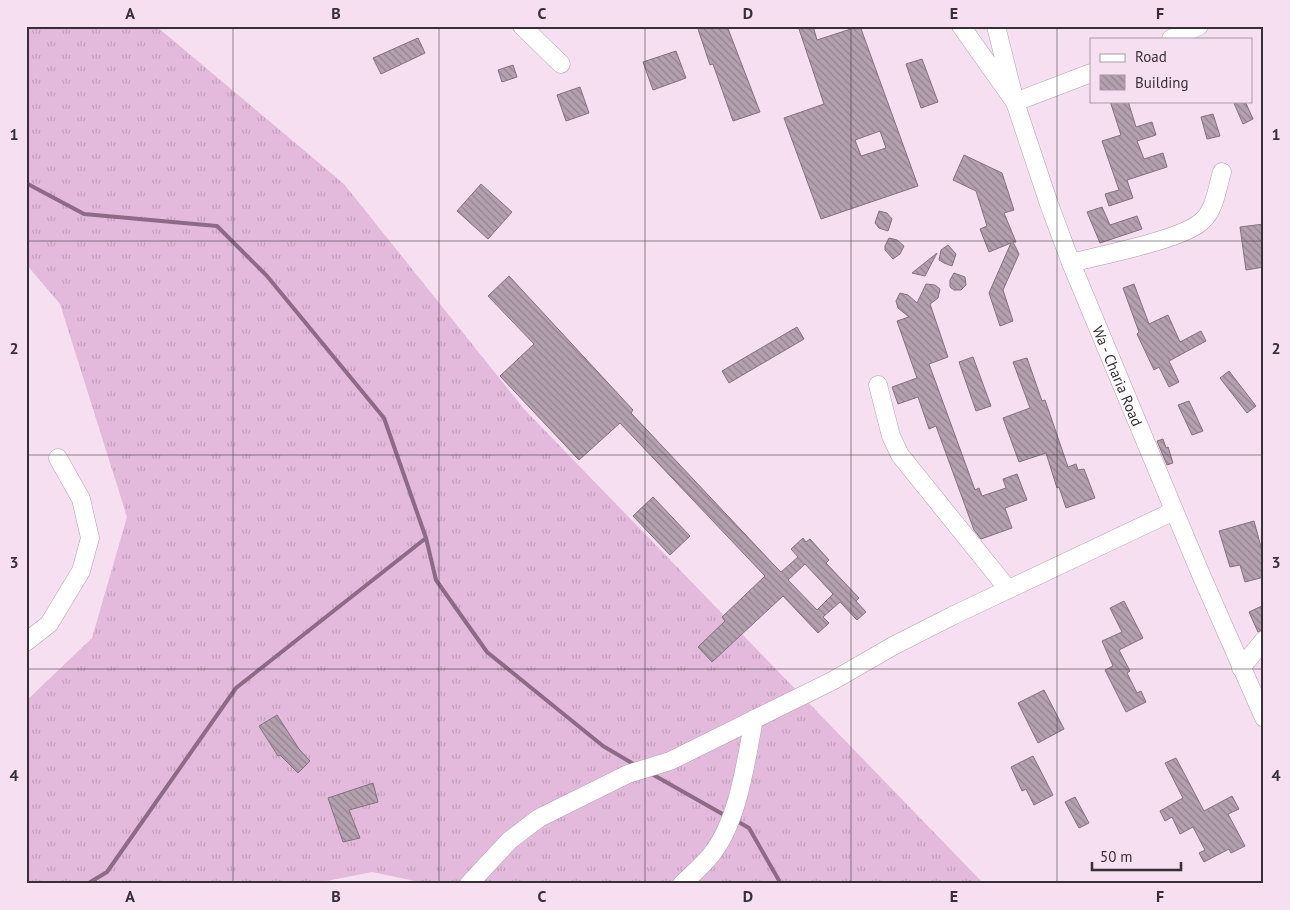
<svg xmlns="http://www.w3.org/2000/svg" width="1290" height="910" font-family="'PT Sans',sans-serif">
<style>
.grass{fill:url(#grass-tufts)}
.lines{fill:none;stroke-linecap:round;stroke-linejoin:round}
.stream{stroke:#8d6b87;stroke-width:4}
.building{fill:url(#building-back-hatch);stroke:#847180;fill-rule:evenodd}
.minor-casing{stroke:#b4a0b0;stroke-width:19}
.minor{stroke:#fff;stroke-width:18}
.grid{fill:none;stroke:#372f36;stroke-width:1;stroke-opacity:0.55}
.labels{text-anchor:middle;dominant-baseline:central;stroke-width:4;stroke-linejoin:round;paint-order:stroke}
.street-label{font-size:15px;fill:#372f36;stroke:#f5dff1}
.neatline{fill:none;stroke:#372f36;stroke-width:2}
.grid-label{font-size:16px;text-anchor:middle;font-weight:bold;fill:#372f36}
</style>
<defs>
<pattern id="grass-tufts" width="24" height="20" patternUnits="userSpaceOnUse" patternTransform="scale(1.25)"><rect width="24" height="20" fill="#e3badb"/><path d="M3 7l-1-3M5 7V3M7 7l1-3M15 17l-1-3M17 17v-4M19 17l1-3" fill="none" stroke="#c3a0bd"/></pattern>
<pattern id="building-back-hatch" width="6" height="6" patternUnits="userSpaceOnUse" patternTransform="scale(1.25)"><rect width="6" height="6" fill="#b4a0b0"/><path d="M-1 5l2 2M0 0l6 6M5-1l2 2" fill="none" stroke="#938390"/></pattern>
</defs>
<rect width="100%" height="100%" fill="#f5dff1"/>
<path class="grass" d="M 26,26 L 156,26 L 344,184 L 524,409 L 984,884 L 429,884 L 372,872 L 311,884 L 26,884 L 26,701 L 92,638 L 127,517 L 60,304 L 26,264 Z"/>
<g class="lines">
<path class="stream" d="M 26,183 L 84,214 L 217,226 L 267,276 L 384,418 L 426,538 L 436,580 L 487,652 L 603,746 L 637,766
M 650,773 L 726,816
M 735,820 L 749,828 L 781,884
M 87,884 L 107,872 L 236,688 L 426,538"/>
</g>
<path class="building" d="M 697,26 L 727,26 L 760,112 L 733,121 L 713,64 L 710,65 Z
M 798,26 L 813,26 L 817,40 L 860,26 L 918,186 L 821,219 L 784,118 L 824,104 ZM 880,131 L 886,148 L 861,156 L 855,140 Z
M 418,38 L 425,53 L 381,74 L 373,58 Z
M 676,51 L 686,78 L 653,90 L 643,62 Z
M 922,59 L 938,102 L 921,108 L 906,64 Z
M 513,65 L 517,77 L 502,82 L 498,70 Z
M 580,87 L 589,113 L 566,121 L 557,95 Z
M 1110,101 L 1128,101 L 1136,127 L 1152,122 L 1156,135 L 1137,141 L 1144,159 L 1163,153 L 1167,167 L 1127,180 L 1133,198 L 1109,206 L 1105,194 L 1119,190 L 1102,141 L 1121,135 Z
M 1233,101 L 1245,101 L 1253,119 L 1243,124 Z
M 1213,114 L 1220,136 L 1207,139 L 1201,117 Z
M 964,155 L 1002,173 L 1014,210 L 1004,213 L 1016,242 L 1013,242 L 1019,254 L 1003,290 L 1013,321 L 1000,326 L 989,293 L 1011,243 L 989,252 L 980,229 L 987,226 L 976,191 L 953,180 Z
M 481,184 L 512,212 L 488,239 L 457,211 Z
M 1102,207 L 1110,225 L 1137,216 L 1142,229 L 1100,243 L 1087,212 Z
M 879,211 L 887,213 L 892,219 L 888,231 L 879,228 L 875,223 Z
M 1264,224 L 1264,267 L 1246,270 L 1240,227 Z
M 889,238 L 897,240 L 904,246 L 900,254 L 893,259 L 885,250 L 885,246 Z
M 948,245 L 956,254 L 952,266 L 944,263 L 939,260 L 941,250 Z
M 937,253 L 925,276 L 912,273 Z
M 954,273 L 965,277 L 966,285 L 961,290 L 954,290 L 950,287 L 950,280 Z
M 509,276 L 633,410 L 631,413 L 774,565 L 781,572 L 798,557 L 791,549 L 803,538 L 806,542 L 810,539 L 829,560 L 826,563 L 859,598 L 856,601 L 866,612 L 857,620 L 840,602 L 823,617 L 829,623 L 818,633 L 783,596 L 712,662 L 698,647 L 725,621 L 722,617 L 765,576 L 764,575 L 620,423 L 579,460 L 500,376 L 534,344 L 488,296 ZM 805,564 L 833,594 L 817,610 L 788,580 Z
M 926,284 L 935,285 L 940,289 L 938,298 L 930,304 L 948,357 L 929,364 L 975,490 L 979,488 L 982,496 L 1006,488 L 1003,479 L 1017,474 L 1027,500 L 1005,508 L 1012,528 L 981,539 L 974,530 L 936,426 L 929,429 L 918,397 L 898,404 L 892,387 L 917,378 L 897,321 L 909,317 L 898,308 L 896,301 L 900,293 L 908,295 L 917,303 Z
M 1134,284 L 1149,324 L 1168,315 L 1180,342 L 1201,331 L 1206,341 L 1169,361 L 1179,382 L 1169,387 L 1159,367 L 1154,370 L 1137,334 L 1139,332 L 1123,288 Z
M 797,327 L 804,339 L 729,383 L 722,371 Z
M 973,357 L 991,406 L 976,411 L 959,362 Z
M 1027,358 L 1042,401 L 1045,400 L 1068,467 L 1076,464 L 1078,470 L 1084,469 L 1095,498 L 1066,508 L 1059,487 L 1057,488 L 1046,453 L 1019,462 L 1003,418 L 1030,408 L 1013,362 Z
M 1229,371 L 1256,406 L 1247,413 L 1220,378 Z
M 1189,401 L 1203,431 L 1192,435 L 1178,405 Z
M 1163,439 L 1166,448 L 1168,447 L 1173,463 L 1167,465 L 1157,441 Z
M 653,497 L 690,536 L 670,555 L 633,516 Z
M 1254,521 L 1264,558 L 1264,577 L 1245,582 L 1240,565 L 1230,567 L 1219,531 Z
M 1124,601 L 1143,638 L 1119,650 L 1130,671 L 1127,673 L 1137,693 L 1141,691 L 1146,702 L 1126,712 L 1105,670 L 1113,666 L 1102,641 L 1122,632 L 1110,608 Z
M 1264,605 L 1264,630 L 1258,632 L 1249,612 Z
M 1044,690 L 1064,729 L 1038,743 L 1018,703 Z
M 277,715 L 299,749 L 310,761 L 298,773 L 280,755 L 278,756 L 259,726 Z
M 1033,756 L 1053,795 L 1034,805 L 1026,789 L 1022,791 L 1011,767 Z
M 1176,758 L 1204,811 L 1232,796 L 1239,809 L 1228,814 L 1245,846 L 1231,853 L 1229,849 L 1204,862 L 1199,853 L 1205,850 L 1193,827 L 1180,834 L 1172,817 L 1165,821 L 1160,811 L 1183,798 L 1165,763 Z
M 373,783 L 378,802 L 349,810 L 360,838 L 343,842 L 328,798 Z
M 1075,797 L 1089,823 L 1079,828 L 1065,802 Z"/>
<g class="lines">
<g class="minor-casing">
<g id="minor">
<path d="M 522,26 L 561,64"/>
<path d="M 961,26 L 1015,102 L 1091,73"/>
<path id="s1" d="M 996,26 L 1015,102 L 1049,204 L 1071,263 L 1199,570 L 1264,718"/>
<path d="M 1171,39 L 1199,26"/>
<path d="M 1071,263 C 1101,255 1182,240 1202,221 C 1215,210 1217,188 1222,172"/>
<path d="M 878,385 L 891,436 L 900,455 L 1008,589"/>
<path d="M 26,642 L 49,624 L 81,571 L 90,538 L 81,499 L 58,458"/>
<path d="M 1241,668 L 1264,640"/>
<path d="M 469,884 L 510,840 L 539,818 L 628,774 L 670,761 L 834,680 L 893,646 L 952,616 L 1174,511"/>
<path d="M 682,884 C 693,873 706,863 714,851 C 739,817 746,760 754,719"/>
</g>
</g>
<use href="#minor" class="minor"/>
</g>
<path class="grid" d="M 233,26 L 233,884M 439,26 L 439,884M 645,26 L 645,884M 851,26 L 851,884M 1057,26 L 1057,884M 26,241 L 1264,241M 26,455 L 1264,455M 26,669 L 1264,669"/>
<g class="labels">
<g class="street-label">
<text stroke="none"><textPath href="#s1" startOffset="371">Wa - Charia Road</textPath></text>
</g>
</g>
<rect width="1290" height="910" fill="none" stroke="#f5dff1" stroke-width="55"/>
<rect x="1090" y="38" width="162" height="65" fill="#f5dff1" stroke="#a999a6"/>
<rect x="1100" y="54" width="25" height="8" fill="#ffffff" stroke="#a999a6"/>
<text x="1135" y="62" font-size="15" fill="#372f36">Road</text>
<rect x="1100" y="75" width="25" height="15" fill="url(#building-back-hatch)" stroke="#a999a6"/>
<text x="1135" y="88" font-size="15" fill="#372f36">Building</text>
<path d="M1092 862v8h89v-8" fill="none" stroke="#372f36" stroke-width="2.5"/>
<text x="1100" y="862" font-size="15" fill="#372f36" stroke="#f5dff1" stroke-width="4" paint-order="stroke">50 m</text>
<rect x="28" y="28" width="1234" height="854" class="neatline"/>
<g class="grid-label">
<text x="130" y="19">A</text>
<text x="336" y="19">B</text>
<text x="542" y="19">C</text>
<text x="748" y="19">D</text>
<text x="954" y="19">E</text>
<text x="1160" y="19">F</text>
<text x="14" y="140">1</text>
<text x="1276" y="140">1</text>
<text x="14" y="354">2</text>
<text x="1276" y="354">2</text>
<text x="14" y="568">3</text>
<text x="1276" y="568">3</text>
<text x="14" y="781">4</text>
<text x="1276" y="781">4</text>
<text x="130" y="902">A</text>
<text x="336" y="902">B</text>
<text x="542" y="902">C</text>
<text x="748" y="902">D</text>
<text x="954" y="902">E</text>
<text x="1160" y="902">F</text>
</g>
</svg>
